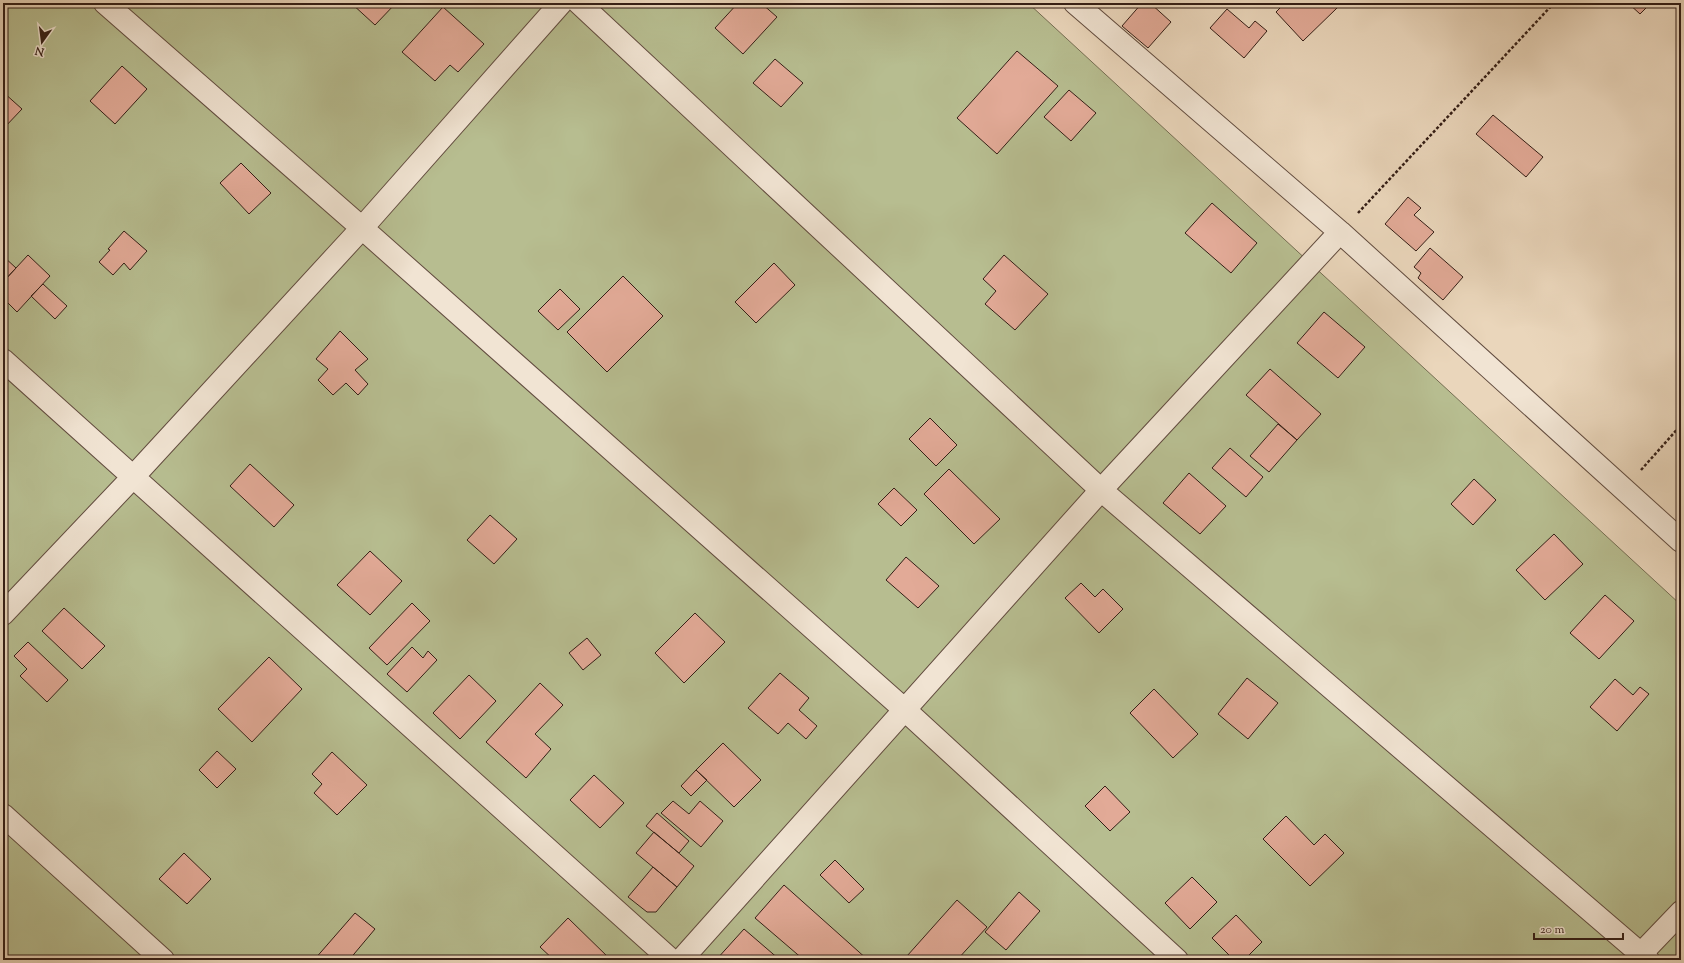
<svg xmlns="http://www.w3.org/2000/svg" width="1684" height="963" font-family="'Sorts Mill Goudy',serif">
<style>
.green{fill:#b7bd90;stroke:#766e53}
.building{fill:#e2aa97;stroke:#341e16}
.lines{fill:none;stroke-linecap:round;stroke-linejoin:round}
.street-casing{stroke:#624c3f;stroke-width:24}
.path{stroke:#341e16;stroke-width:2.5;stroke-dasharray:3 2;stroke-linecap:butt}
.street{stroke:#f1e4d3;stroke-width:22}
</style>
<rect width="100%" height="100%" fill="#ead6bb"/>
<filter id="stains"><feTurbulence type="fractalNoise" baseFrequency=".005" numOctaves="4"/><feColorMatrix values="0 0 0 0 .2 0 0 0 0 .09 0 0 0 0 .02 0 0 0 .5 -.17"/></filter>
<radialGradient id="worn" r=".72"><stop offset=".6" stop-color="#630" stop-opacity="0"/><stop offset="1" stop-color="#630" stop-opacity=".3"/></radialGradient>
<path class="green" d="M 3,3 L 1028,3 L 1681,605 L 1681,960 L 3,960 Z"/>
<path class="building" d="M 351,3 L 396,3 L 375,25 Z
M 738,3 L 761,3 L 777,17 L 743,54 L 715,28 Z
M 1142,3 L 1150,3 L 1171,22 L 1148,48 L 1122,26 Z
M 1279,3 L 1333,3 L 1337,8 L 1303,41 L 1276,12 L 1282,6 Z
M 1628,3 L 1651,3 L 1640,14 Z
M 443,7 L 484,44 L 458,72 L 450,65 L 435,81 L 402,52 Z
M 1227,9 L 1249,28 L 1255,21 L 1267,31 L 1244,58 L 1210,28 Z
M 1017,51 L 1058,86 L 997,154 L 957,118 Z
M 775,59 L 803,83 L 781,107 L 753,83 Z
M 122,66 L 147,89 L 115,124 L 90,101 Z
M 1069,90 L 1096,113 L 1071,141 L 1044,117 Z
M 3,92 L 22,109 L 3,129 Z
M 1493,115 L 1543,157 L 1526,177 L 1476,134 Z
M 241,163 L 271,193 L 249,214 L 220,183 Z
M 1408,197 L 1421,208 L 1414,215 L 1434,232 L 1416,251 L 1385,224 Z
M 1212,203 L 1257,243 L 1231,273 L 1185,233 Z
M 124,231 L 147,251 L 130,270 L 124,263 L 113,275 L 99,262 L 110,250 L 108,249 Z
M 1430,248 L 1463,277 L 1443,300 L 1418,278 L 1421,273 L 1414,267 Z
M 28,255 L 50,276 L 17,312 L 3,298 L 3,282 Z
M 1004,255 L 1048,294 L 1015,330 L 985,304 L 996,291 L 983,279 Z
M 3,256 L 16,268 L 3,282 Z
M 774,263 L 795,285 L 756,323 L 735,302 Z
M 623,276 L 663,316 L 607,372 L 567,332 Z
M 43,284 L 67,306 L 55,319 L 31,296 Z
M 560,289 L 580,309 L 558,330 L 538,311 Z
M 1324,312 L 1365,347 L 1338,378 L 1297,343 Z
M 340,331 L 368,359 L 355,370 L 368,384 L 358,395 L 346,383 L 333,395 L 318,380 L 328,369 L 316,359 Z
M 1270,369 L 1321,414 L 1297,440 L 1246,395 Z
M 930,418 L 957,445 L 936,466 L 909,439 Z
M 1278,424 L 1297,440 L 1269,472 L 1250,456 Z
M 1230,448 L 1263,477 L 1246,497 L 1212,468 Z
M 250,464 L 294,505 L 274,527 L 230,486 Z
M 949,469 L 1000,519 L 974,544 L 924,494 Z
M 1189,473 L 1226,506 L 1200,534 L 1163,503 Z
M 1474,479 L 1496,500 L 1473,525 L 1451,504 Z
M 894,488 L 917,510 L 901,526 L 878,504 Z
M 490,515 L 517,539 L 494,564 L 467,540 Z
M 1554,534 L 1583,564 L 1545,600 L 1516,570 Z
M 370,551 L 402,581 L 370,615 L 337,585 Z
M 906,557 L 939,586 L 918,608 L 886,580 Z
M 1081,583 L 1095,597 L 1103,589 L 1123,609 L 1099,633 L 1065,598 Z
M 1605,595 L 1634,621 L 1599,659 L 1570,633 Z
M 412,603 L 430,621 L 387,665 L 369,648 Z
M 64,608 L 105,646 L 82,669 L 42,631 Z
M 695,613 L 725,642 L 684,683 L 655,653 Z
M 587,638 L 601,655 L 583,670 L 569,653 Z
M 28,642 L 68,680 L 47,702 L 20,676 L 27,669 L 14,656 Z
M 412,647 L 423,658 L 428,651 L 437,660 L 407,692 L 387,674 Z
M 269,657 L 302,689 L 252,742 L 218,709 Z
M 780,673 L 809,698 L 799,710 L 817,726 L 806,739 L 788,723 L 778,734 L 748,708 Z
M 469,675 L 496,701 L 460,739 L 433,713 Z
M 1247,678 L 1278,703 L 1248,739 L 1218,714 Z
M 1615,679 L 1633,695 L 1640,687 L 1649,694 L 1617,731 L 1590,707 Z
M 540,683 L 563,705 L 535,734 L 551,749 L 526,778 L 486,742 Z
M 1154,689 L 1198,734 L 1173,758 L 1130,713 Z
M 723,743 L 761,780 L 734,807 L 696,770 Z
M 217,751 L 236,769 L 217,788 L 199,770 Z
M 332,752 L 367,785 L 337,815 L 314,793 L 322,784 L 312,774 Z
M 696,770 L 707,780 L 691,796 L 681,786 Z
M 594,775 L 624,803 L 600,828 L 570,800 Z
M 1105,786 L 1130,812 L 1110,831 L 1085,806 Z
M 673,801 L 689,814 L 700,801 L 723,821 L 701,847 L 661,813 Z
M 657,813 L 689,841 L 679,853 L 646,826 Z
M 1286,816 L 1314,845 L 1325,834 L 1344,853 L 1310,886 L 1263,839 Z
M 654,832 L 694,866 L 677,887 L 636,853 Z
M 184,853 L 211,879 L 187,904 L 159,879 Z
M 835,860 L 864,889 L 849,903 L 820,875 Z
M 653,867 L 677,887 L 656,912 L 647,912 L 628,897 Z
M 1192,877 L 1217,902 L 1190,929 L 1165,903 Z
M 784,885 L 868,960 L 804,960 L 755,918 Z
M 1019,892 L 1040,911 L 1006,950 L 985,932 Z
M 957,900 L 987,927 L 957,960 L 912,960 L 907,956 Z
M 355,913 L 375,929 L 349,960 L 314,960 Z
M 1236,915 L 1262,942 L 1244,960 L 1234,960 L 1212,938 Z
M 568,918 L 610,959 L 609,960 L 554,960 L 540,947 Z
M 744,929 L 780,960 L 716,960 Z"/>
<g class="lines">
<g class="street-casing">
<path id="street" d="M 105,3 L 362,228 L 905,710 L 1177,960
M 579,3 L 1101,490 L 1648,960
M 1075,3 L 1340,232 L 1681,541
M 3,360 L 671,960
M 3,614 L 133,477 L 362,228 L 561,3
M 3,815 L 163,960
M 681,960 L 1101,490 L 1340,232
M 1635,960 L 1681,912"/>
</g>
<path class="path" d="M 1358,213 L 1554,3
M 1641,470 L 1681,425"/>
<use href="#street" class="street"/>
</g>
<rect width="1684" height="963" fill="none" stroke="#ead6bb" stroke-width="16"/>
<rect x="4" y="4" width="1676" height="955" fill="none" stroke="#341e16" stroke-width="2"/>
<rect x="8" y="8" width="1668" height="947" fill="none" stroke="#341e16"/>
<g transform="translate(42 42) rotate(194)" stroke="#f1e4d3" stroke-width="3" paint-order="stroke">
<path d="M0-3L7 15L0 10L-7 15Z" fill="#341e16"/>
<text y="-6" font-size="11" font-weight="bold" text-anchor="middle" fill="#341e16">N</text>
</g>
<path d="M1534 933v6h89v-6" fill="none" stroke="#341e16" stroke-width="2"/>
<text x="1540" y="933" font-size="12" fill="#341e16" stroke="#f1e4d3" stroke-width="3" paint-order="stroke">20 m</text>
<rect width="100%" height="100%" filter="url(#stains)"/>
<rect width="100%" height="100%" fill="url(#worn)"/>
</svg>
